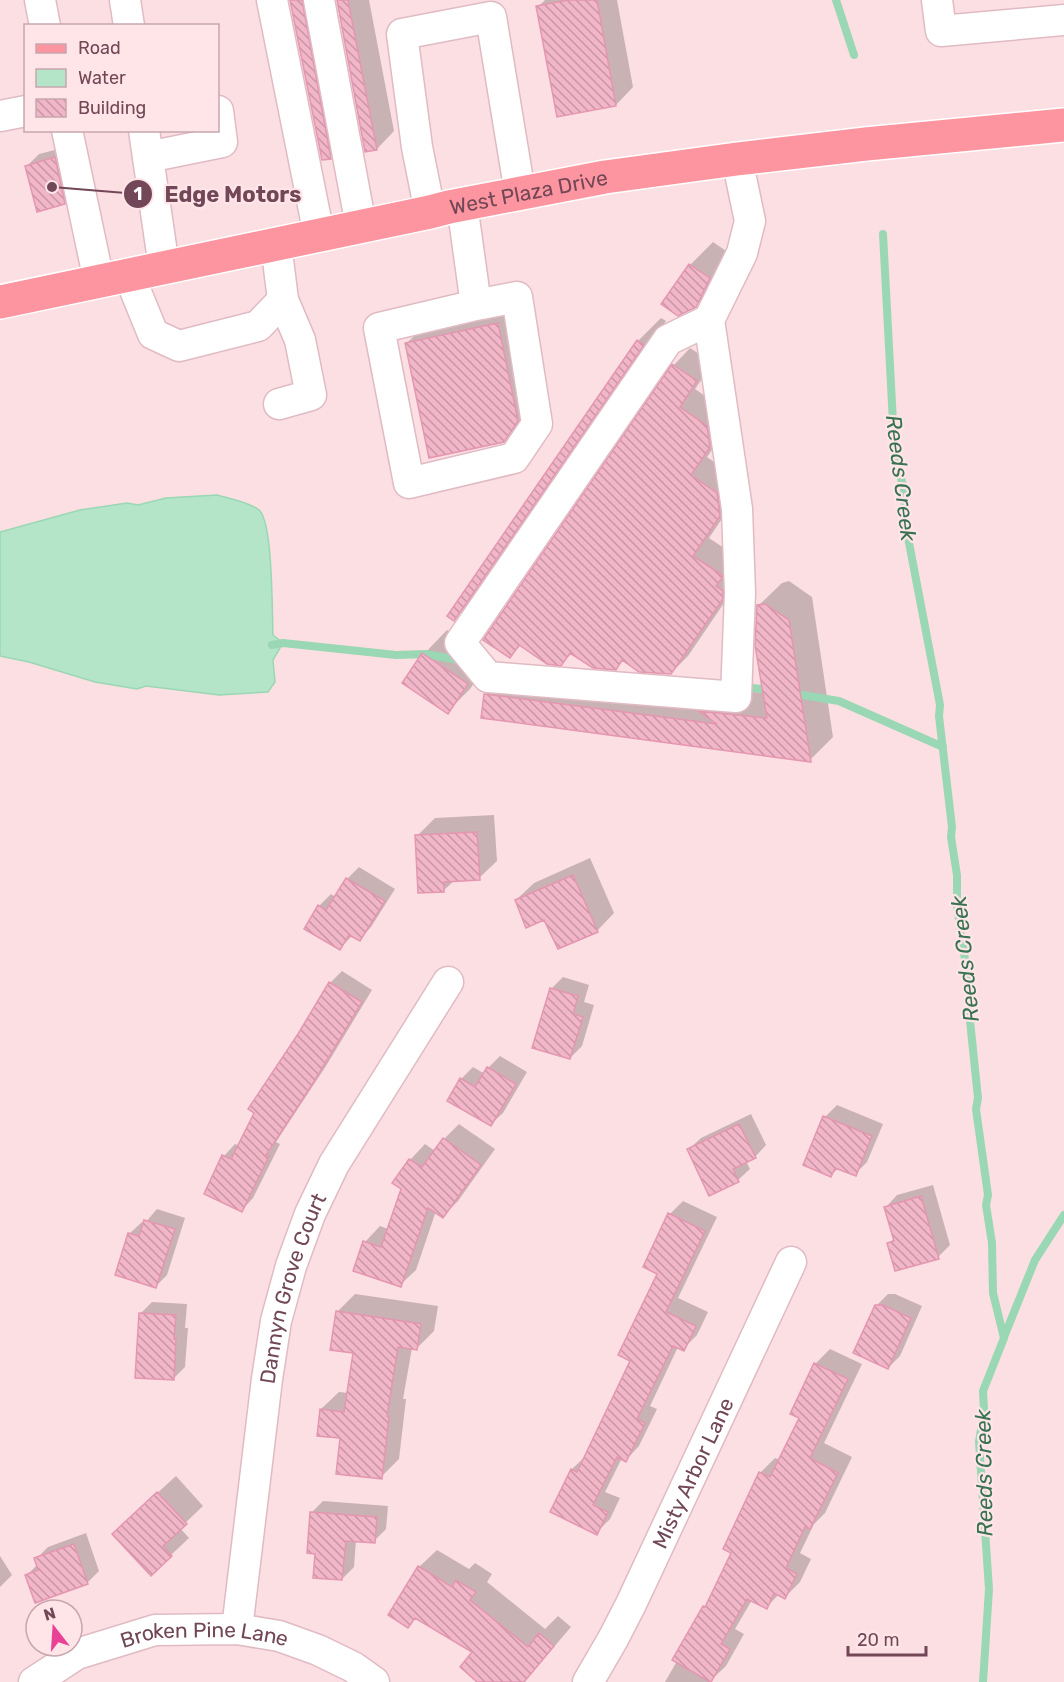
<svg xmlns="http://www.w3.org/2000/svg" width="1064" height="1682" font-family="Rubik,sans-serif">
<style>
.water{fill:#b4e5c9;stroke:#9ad7b4;stroke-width:1.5}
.shadow{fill:#0003}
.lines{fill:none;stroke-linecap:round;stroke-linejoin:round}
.stream{stroke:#9ad7b4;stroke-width:8}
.building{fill:url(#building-back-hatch);stroke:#e596b1;stroke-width:1.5}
.minor-casing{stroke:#e0bbc4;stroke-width:33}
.major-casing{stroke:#fff;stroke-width:36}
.minor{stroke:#fff;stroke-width:30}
.major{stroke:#fc959f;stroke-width:33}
.labels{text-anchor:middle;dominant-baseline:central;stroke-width:4.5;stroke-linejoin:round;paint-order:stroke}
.street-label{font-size:21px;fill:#724757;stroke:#ffe5e8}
.water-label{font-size:22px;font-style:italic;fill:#387251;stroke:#ffe5e8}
.leader{fill:none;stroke:#724757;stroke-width:2}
.callout-dot{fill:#724757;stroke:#ffe5e8;stroke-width:2}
.mark-label{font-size:18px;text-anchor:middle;font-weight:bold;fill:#fff}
.callout-label{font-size:22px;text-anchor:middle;font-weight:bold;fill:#724757;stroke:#ffe5e8;stroke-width:4.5;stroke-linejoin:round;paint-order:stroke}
</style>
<defs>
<pattern id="building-back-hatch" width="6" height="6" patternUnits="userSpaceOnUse" patternTransform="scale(1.5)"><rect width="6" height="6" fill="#f2b6c9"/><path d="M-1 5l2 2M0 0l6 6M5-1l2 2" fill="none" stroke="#c896a6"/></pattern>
</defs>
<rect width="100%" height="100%" fill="#fcdfe2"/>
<path class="water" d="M 217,495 C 228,498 253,503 260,511 C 273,526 272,613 273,635 L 283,643 L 273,660 L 275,682 L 268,692 L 219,695 L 146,686 L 137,689 L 95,682 L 29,662 L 0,656 L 0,532 L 80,510 L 127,503 L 138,505 L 166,498 Z"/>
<path class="shadow" d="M 291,0 L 322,0 L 348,140 L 330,157 Z
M 338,0 L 369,0 L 394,131 L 377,149 Z
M 545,0 L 617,0 L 633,87 L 616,105 L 538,7 Z
M 67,147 L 76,191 L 64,203 L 27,166 L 39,154 Z
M 713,242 L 732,255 L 719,282 L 695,306 L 690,265 Z
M 521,301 L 527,417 L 503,441 L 406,344 L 430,320 Z
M 661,318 L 666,321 L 477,596 L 454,619 L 638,341 Z
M 690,348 L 713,363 L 695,389 L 724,409 L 727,429 L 707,457 L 734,476 L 736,498 L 709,538 L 739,558 L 739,581 L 688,656 L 671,673 L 624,660 L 615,668 L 572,653 L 561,664 L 521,645 L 510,656 L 485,639 L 674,365 Z
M 789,581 L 812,597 L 833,737 L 810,760 L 486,694 L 509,671 L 764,693 L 758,606 L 782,583 Z
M 447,630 L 490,660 L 470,689 L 447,712 L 404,683 L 424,654 Z
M 494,815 L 497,861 L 479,878 L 455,880 L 444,890 L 417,836 L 435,818 Z
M 590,858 L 614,913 L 597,931 L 545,918 L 516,900 L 534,883 Z
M 359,867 L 395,889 L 371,927 L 360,939 L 353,935 L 340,948 L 319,906 L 331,894 L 335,897 L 347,879 Z
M 342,971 L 372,990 L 326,1066 L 276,1142 L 280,1144 L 253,1198 L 242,1210 L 224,1156 L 235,1144 L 240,1146 L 299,1034 L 330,983 Z
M 563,977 L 589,985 L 584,1002 L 594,1005 L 582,1046 L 570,1058 L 551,989 Z
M 500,1056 L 527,1072 L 503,1113 L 491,1124 L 461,1079 L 473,1067 L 485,1074 L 488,1068 Z
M 837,1105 L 883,1124 L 867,1162 L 855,1174 L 839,1168 L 831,1175 L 825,1117 Z
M 751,1114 L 766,1145 L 755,1157 L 746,1161 L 750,1169 L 738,1180 L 689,1149 L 701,1138 Z
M 459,1124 L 495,1149 L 458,1201 L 443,1216 L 436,1211 L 416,1270 L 400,1285 L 355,1270 L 365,1242 L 380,1226 L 388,1229 L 402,1188 L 394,1182 L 410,1160 L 425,1144 L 435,1151 L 444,1139 Z
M 933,1185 L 950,1245 L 938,1257 L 889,1244 L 894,1238 L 886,1207 L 897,1195 Z
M 683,1201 L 717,1217 L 678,1298 L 708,1312 L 697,1335 L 683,1349 L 678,1347 L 650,1406 L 657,1409 L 639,1446 L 626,1460 L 622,1458 L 605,1492 L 620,1498 L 610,1519 L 596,1533 L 552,1512 L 572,1469 L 587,1455 L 632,1361 L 659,1273 L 670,1214 Z
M 157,1209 L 185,1218 L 167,1275 L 155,1287 L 116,1275 L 130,1233 L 142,1222 L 145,1223 Z
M 355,1294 L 438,1306 L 434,1331 L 417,1348 L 412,1348 L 403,1399 L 406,1399 L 399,1459 L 381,1477 L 342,1437 L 321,1409 L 339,1392 L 349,1393 L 355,1352 L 337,1312 Z
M 888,1294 L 895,1294 L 922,1306 L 900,1356 L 888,1368 L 876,1306 Z
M 152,1302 L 187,1304 L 185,1328 L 188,1328 L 185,1367 L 173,1379 L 140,1314 Z
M 830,1349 L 862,1364 L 824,1443 L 852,1457 L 825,1513 L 814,1524 L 800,1553 L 811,1559 L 800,1582 L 785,1597 L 779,1594 L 767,1607 L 752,1600 L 735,1629 L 744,1634 L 726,1666 L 709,1682 L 665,1682 L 677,1661 L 674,1659 L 705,1607 L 709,1602 L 733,1552 L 760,1473 L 775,1458 L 780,1460 L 801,1418 L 815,1364 Z
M 176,1476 L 203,1506 L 180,1528 L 189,1538 L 171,1555 L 132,1516 Z
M 323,1501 L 388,1506 L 386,1529 L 374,1541 L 356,1540 L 354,1567 L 342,1579 L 311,1513 Z
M 86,1533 L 99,1571 L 87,1583 L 27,1575 L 38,1564 L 36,1559 L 48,1547 Z
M 437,1550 L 469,1569 L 475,1563 L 492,1574 L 487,1582 L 545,1629 L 558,1616 L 571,1627 L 524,1682 L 480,1682 L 474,1651 L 417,1617 L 408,1626 L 419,1567 Z
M 0,1556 L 12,1575 L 0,1587 Z"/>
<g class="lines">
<path class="stream" d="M 836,0 L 854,55
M 883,234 L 895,460 L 904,488 L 906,527 L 940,705 L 939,716 L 952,827 L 951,837 L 957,875 L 957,905 L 971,1001 L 969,1011 L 978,1098 L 976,1109 L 988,1195 L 986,1205 L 992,1243 L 993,1293 L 1004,1338 L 983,1391 L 984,1411 L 979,1442 L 989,1589 L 983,1682
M 272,645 L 283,643 L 396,655 L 426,654 L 463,661
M 743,687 L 770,690
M 790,693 L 839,701 L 943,747
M 1004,1337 L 1035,1260 L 1064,1215"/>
</g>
<path class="building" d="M 290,0 L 302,0 L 331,159 L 322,160 Z
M 337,0 L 348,0 L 377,150 L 365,152 Z
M 569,0 L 597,0 L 616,106 L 557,117 L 536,6 Z
M 55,157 L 65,204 L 37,212 L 25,166 Z
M 689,264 L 710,278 L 696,307 L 678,316 L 661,304 Z
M 498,323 L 518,421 L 504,442 L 429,458 L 405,343 Z
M 637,340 L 644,345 L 454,621 L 447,616 Z
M 672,364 L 697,381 L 680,407 L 707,426 L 710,447 L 691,475 L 717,493 L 720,516 L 693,556 L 722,575 L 722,578 L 716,586 L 723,591 L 723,599 L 671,674 L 639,672 L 622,660 L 616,670 L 593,668 L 570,653 L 561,666 L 547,664 L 519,645 L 510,658 L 483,640 Z
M 765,604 L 789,620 L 811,762 L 481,718 L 484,694 L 717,724 L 698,711 L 767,718 L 755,645 L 757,605 Z
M 422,653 L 468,684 L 448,714 L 402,683 Z
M 477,832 L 480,880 L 444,882 L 444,892 L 418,893 L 415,835 Z
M 573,875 L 598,932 L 558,949 L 544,920 L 526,928 L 515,900 Z
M 346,878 L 385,901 L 360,941 L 349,935 L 340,950 L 304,929 L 318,905 L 326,910 Z
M 329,982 L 362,1002 L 315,1080 L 266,1155 L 269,1156 L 242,1212 L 204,1194 L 222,1155 L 231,1159 L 254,1113 L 248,1109 L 298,1034 Z
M 550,988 L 578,996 L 573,1014 L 583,1017 L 570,1059 L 532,1048 Z
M 487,1067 L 516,1084 L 491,1126 L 447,1101 L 460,1078 L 475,1087 Z
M 823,1116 L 872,1136 L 856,1176 L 835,1168 L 831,1177 L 803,1165 Z
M 739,1124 L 756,1158 L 733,1169 L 739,1182 L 709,1196 L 687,1149 Z
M 443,1138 L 481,1165 L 443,1218 L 428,1208 L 401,1287 L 353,1271 L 363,1241 L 381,1247 L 401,1189 L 392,1183 L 409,1159 L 422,1167 Z
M 921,1196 L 939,1259 L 895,1271 L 887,1243 L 894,1241 L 884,1207 Z
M 668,1213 L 705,1231 L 666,1312 L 696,1326 L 684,1351 L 673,1346 L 637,1419 L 645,1423 L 626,1462 L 617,1457 L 593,1505 L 608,1512 L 597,1535 L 550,1512 L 571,1469 L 577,1472 L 630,1361 L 618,1355 L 657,1274 L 643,1267 Z
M 144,1220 L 175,1229 L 156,1288 L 115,1275 L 128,1233 L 139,1236 Z
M 875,1305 L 883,1305 L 911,1318 L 888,1369 L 853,1353 Z
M 336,1311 L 421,1324 L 417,1350 L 398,1347 L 387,1416 L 389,1417 L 382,1479 L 336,1474 L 340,1438 L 317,1436 L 320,1409 L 344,1412 L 353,1353 L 330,1350 Z
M 139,1313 L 176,1315 L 174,1339 L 176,1339 L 174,1380 L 135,1378 Z
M 814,1363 L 848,1379 L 810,1458 L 838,1473 L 810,1529 L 805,1527 L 786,1568 L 797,1574 L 785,1599 L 774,1593 L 767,1609 L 747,1599 L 721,1644 L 730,1649 L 711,1682 L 710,1682 L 672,1660 L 703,1606 L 705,1607 L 731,1553 L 723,1549 L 759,1472 L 770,1477 L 799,1418 L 790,1414 Z
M 157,1492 L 187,1524 L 163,1546 L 172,1556 L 151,1576 L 112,1534 Z
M 310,1512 L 377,1517 L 375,1543 L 346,1541 L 342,1580 L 313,1578 L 315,1554 L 307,1553 Z
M 74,1544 L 88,1584 L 35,1603 L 25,1575 L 38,1570 L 34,1558 Z
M 418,1566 L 452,1587 L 456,1580 L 476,1592 L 470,1600 L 528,1647 L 539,1633 L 554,1646 L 524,1682 L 477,1682 L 460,1667 L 472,1652 L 415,1618 L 408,1628 L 388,1615 Z"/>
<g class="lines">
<g class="minor-casing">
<g id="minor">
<path d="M 40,0 L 45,26"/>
<path d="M 125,0 L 129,26"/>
<path d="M 272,0 L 319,235"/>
<path d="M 319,0 L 361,226"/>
<path d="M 937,0 L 941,31 L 1064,20"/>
<path d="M 0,116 L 26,111"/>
<path d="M 67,130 L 99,281"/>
<path d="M 144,130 L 164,267"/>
<path d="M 148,157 L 222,142 L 218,111"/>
<path d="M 462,204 L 476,305 L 517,297 L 537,424 L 514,458 L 409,483 L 379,328 L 476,305"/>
<path d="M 430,212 L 417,147 L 402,34 L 491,17 L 520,193"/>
<path d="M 129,275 L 153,334 L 179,346 L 258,326 L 283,300 L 276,244"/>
<path d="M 709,320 L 737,509 L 740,593 L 736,697 L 488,677 L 460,643 L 668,340 L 709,320 L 742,253 L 750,221 L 737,159"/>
<path d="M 279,404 L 311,395 L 300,340 L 283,300"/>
<path id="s1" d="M 237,1629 L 267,1379 L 276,1321 L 291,1266 L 310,1214 L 334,1164 L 448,982"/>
<path id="s2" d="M 34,1682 L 77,1654 L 155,1630 L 237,1629 L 279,1636 L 318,1650 L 353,1667 L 374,1682"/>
<path id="s3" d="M 588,1682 L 613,1639 L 631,1604 L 791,1262"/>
</g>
</g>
<g class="major-casing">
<g id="major">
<path id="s4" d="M 0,302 L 430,212 L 449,207 L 605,177 L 737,159 L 866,144 L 1064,125"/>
</g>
</g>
<use href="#minor" class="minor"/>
<use href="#major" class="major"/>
</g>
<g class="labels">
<g class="street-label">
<text stroke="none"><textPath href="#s4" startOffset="540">West Plaza Drive</textPath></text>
<text stroke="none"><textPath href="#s1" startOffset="346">Dannyn Grove Court</textPath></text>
<text stroke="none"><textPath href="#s3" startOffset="234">Misty Arbor Lane</textPath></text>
<text stroke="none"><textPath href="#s2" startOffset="182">Broken Pine Lane</textPath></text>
</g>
<g class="water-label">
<text transform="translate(901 478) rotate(83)">Reeds Creek</text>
<text transform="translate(965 959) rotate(-96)">Reeds Creek</text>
<text transform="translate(984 1473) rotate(-91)">Reeds Creek</text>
</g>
</g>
<path class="leader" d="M52 187L138 194"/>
<g class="callout-dot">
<circle cx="52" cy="187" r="6"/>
<circle cx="138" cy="194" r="15"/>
</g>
<g class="mark-label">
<text x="138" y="200">1</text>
</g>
<g class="callout-label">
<text x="233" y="202">Edge Motors</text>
</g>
<rect x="24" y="24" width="195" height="108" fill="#ffe5e8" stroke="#c7a6ae" stroke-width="1.5"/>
<rect x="36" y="44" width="30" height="9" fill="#fc959f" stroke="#c7a6ae" stroke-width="1.5"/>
<text x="78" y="54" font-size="18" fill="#724757">Road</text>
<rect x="36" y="69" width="30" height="18" fill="#b4e5c9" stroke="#c7a6ae" stroke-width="1.5"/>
<text x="78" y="84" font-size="18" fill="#724757">Water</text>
<rect x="36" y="99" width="30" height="18" fill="url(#building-back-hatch)" stroke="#c7a6ae" stroke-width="1.5"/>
<text x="78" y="114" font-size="18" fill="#724757">Building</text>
<g transform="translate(54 1628) rotate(343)"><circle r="28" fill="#ffe5e8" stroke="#c7a6ae" stroke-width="1.5"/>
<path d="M0-4.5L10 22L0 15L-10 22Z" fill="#e94195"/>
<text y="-9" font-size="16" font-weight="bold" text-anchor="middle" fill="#724757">N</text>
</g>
<path d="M848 1646v9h78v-9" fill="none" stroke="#724757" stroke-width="3"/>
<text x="857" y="1646" font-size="18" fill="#724757" stroke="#ffe5e8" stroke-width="4.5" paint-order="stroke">20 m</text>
</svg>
